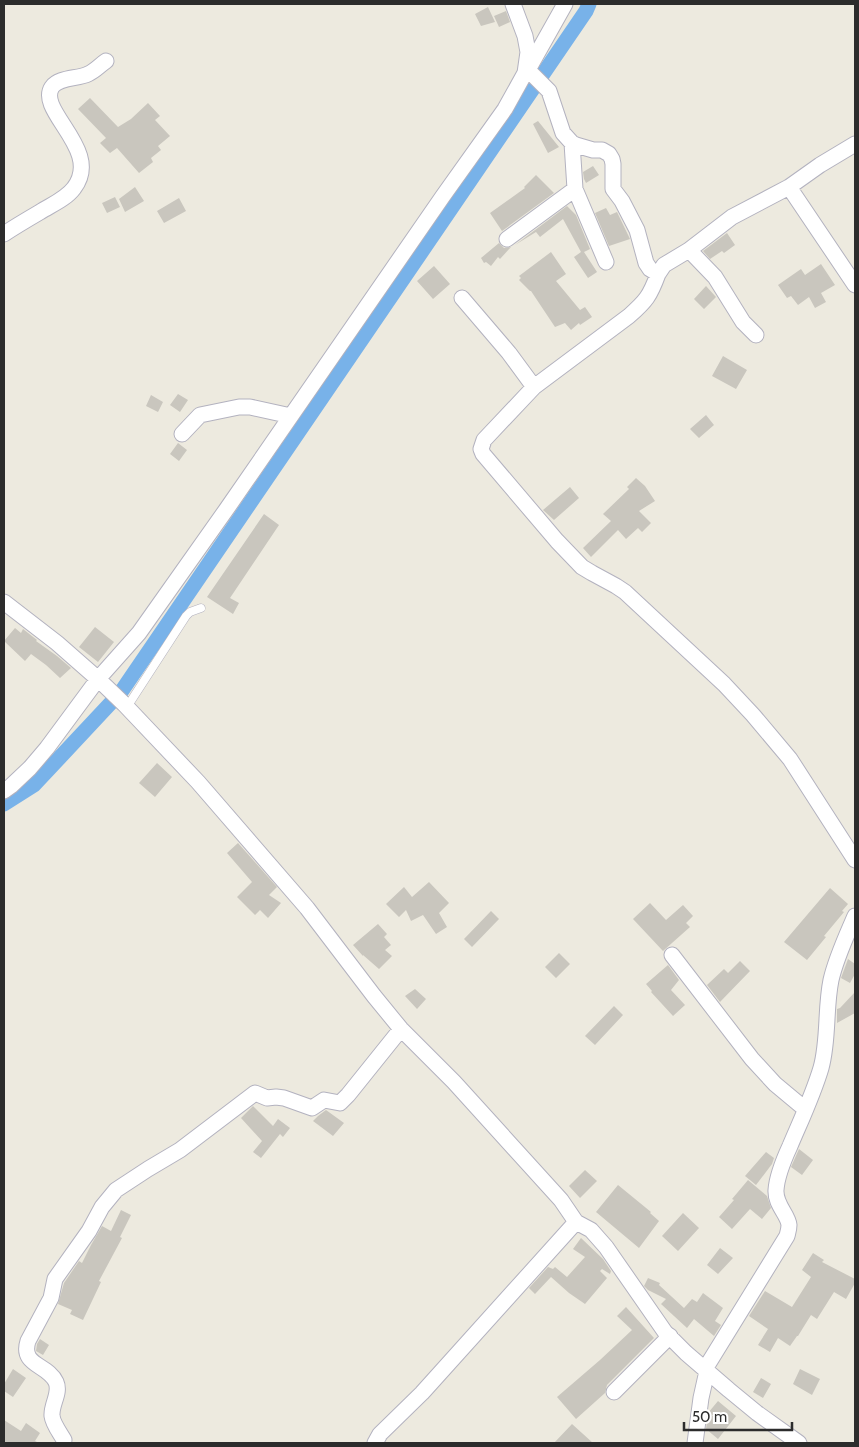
<svg xmlns="http://www.w3.org/2000/svg" width="859" height="1447" font-family="Cabin,sans-serif">
<style>
.lines{fill:none;stroke-linecap:round;stroke-linejoin:round}
.canal{stroke:#78b2e9;stroke-width:15}
.building{fill:#c9c6be}
.service-casing{stroke:#b3b2bf;stroke-width:9}
.minor-casing{stroke:#b3b2bf;stroke-width:17}
.service{stroke:#fff;stroke-width:8}
.minor{stroke:#fff;stroke-width:15}
</style>
<rect width="100%" height="100%" fill="#edeadf"/>
<g class="lines">
<path class="canal" d="M 4,804 L 34,785 L 121,692 L 586,11 L 589,4"/>
</g>
<path class="building" d="M 488,7 L 495,22 L 481,26 L 475,14 Z
M 506,11 L 510,22 L 499,27 L 494,16 Z
M 90,98 L 118,127 L 131,119 L 148,103 L 160,116 L 155,120 L 170,136 L 158,146 L 161,150 L 151,158 L 153,162 L 139,173 L 117,148 L 110,153 L 100,143 L 106,138 L 78,109 Z
M 538,121 L 559,147 L 548,153 L 533,124 Z
M 593,166 L 599,175 L 586,183 L 584,179 L 583,172 Z
M 536,175 L 554,193 L 502,231 L 490,213 L 525,188 L 524,187 Z
M 135,187 L 144,201 L 125,212 L 119,199 Z
M 115,197 L 120,207 L 107,213 L 102,203 Z
M 179,198 L 186,211 L 164,223 L 157,211 Z
M 567,206 L 576,215 L 590,249 L 584,252 L 597,272 L 588,278 L 574,257 L 581,252 L 563,219 L 540,237 L 536,232 L 515,245 Z
M 606,208 L 610,215 L 617,212 L 630,239 L 609,246 L 595,213 Z
M 727,233 L 735,245 L 724,253 L 722,251 L 710,259 L 703,251 Z
M 499,243 L 504,248 L 511,247 L 500,259 L 498,257 L 491,266 L 486,262 L 484,263 L 481,258 Z
M 551,252 L 566,274 L 556,281 L 580,310 L 585,307 L 592,317 L 580,325 L 579,323 L 571,330 L 565,323 L 555,327 L 531,291 L 530,291 L 519,280 L 521,278 L 519,276 Z
M 821,264 L 835,285 L 821,293 L 826,302 L 815,308 L 809,297 L 798,305 L 791,296 L 787,298 L 778,285 L 801,269 L 805,275 Z
M 434,266 L 450,284 L 433,299 L 417,281 Z
M 706,286 L 716,297 L 704,309 L 694,299 Z
M 723,356 L 747,370 L 736,389 L 712,376 Z
M 178,394 L 188,400 L 180,412 L 170,405 Z
M 151,395 L 163,402 L 158,412 L 146,406 Z
M 706,415 L 714,425 L 699,438 L 690,429 Z
M 178,443 L 187,450 L 179,461 L 170,454 Z
M 636,478 L 645,486 L 655,501 L 639,511 L 651,523 L 642,532 L 638,528 L 626,539 L 618,530 L 591,557 L 583,548 L 611,521 L 603,514 L 629,489 L 627,487 Z
M 570,487 L 579,498 L 554,520 L 543,510 Z
M 264,514 L 279,525 L 230,598 L 239,603 L 233,614 L 207,597 Z
M 95,627 L 114,642 L 98,662 L 79,647 Z
M 15,628 L 21,633 L 23,629 L 37,640 L 36,641 L 57,656 L 71,668 L 60,678 L 46,665 L 31,654 L 25,661 L 4,641 Z
M 157,763 L 172,777 L 155,797 L 139,783 Z
M 238,843 L 277,887 L 269,895 L 281,903 L 268,918 L 260,910 L 255,915 L 237,897 L 252,882 L 227,853 Z
M 429,882 L 449,903 L 439,913 L 447,927 L 436,934 L 423,915 L 411,921 L 406,910 L 399,917 L 386,904 L 404,887 L 412,897 Z
M 830,888 L 848,904 L 842,911 L 844,912 L 824,936 L 826,937 L 807,960 L 784,942 Z
M 650,903 L 666,920 L 683,905 L 693,916 L 686,923 L 690,927 L 663,951 L 633,919 Z
M 491,911 L 499,919 L 472,947 L 464,939 Z
M 378,924 L 387,934 L 384,937 L 391,945 L 385,950 L 392,956 L 379,969 L 363,955 L 363,956 L 353,945 Z
M 559,953 L 570,964 L 556,978 L 545,967 Z
M 848,959 L 855,964 L 855,974 L 850,983 L 841,978 Z
M 740,961 L 750,971 L 720,1002 L 707,985 L 724,969 L 728,973 Z
M 668,965 L 679,980 L 671,990 L 685,1005 L 673,1016 L 651,992 L 652,991 L 646,984 Z
M 415,989 L 426,999 L 417,1009 L 405,996 Z
M 855,992 L 855,1013 L 837,1023 L 837,1009 L 840,1008 Z
M 614,1006 L 623,1015 L 595,1045 L 585,1036 Z
M 253,1106 L 273,1126 L 278,1119 L 290,1128 L 283,1137 L 280,1134 L 261,1158 L 253,1152 L 262,1141 L 241,1118 Z
M 326,1110 L 344,1123 L 333,1136 L 313,1121 L 318,1116 Z
M 799,1149 L 813,1160 L 802,1175 L 791,1167 Z
M 766,1152 L 774,1158 L 772,1164 L 756,1185 L 745,1176 Z
M 585,1170 L 597,1181 L 580,1198 L 569,1186 Z
M 748,1180 L 767,1196 L 771,1208 L 762,1219 L 750,1209 L 732,1229 L 719,1217 L 734,1200 L 732,1199 Z
M 618,1185 L 651,1212 L 650,1213 L 659,1221 L 639,1248 L 596,1212 Z
M 121,1210 L 131,1215 L 120,1237 L 122,1238 L 99,1281 L 101,1282 L 83,1320 L 70,1314 L 72,1310 L 58,1304 L 64,1283 L 79,1261 L 82,1263 L 91,1245 L 102,1226 L 111,1231 Z
M 683,1213 L 699,1228 L 678,1251 L 662,1236 Z
M 581,1238 L 603,1259 L 611,1271 L 610,1274 L 602,1269 L 600,1271 L 607,1278 L 585,1304 L 569,1293 L 551,1277 L 535,1294 L 529,1288 L 548,1267 L 553,1269 L 555,1267 L 567,1277 L 585,1257 L 573,1249 Z
M 720,1248 L 733,1258 L 718,1274 L 707,1265 Z
M 813,1253 L 824,1260 L 822,1262 L 855,1279 L 855,1283 L 846,1299 L 834,1292 L 817,1319 L 811,1315 L 798,1336 L 797,1336 L 790,1346 L 778,1338 L 770,1352 L 758,1345 L 768,1329 L 749,1316 L 765,1291 L 792,1307 L 811,1277 L 802,1270 Z
M 648,1278 L 660,1283 L 659,1285 L 684,1308 L 692,1299 L 697,1302 L 703,1293 L 723,1308 L 715,1321 L 721,1325 L 714,1336 L 694,1319 L 687,1328 L 661,1304 L 666,1299 L 648,1290 L 644,1286 Z
M 626,1307 L 654,1338 L 607,1385 L 605,1393 L 576,1419 L 557,1397 L 600,1360 L 632,1330 L 617,1316 Z
M 40,1339 L 49,1345 L 43,1355 L 36,1351 L 37,1344 Z
M 13,1369 L 26,1378 L 13,1397 L 4,1391 L 4,1384 Z
M 800,1369 L 820,1379 L 812,1395 L 793,1384 Z
M 761,1378 L 771,1384 L 763,1398 L 753,1392 Z
M 718,1401 L 736,1416 L 718,1439 L 706,1429 L 708,1413 Z
M 4,1420 L 21,1431 L 26,1423 L 40,1433 L 35,1441 L 39,1443 L 4,1443 Z
M 572,1424 L 593,1443 L 554,1443 Z"/>
<g class="lines">
<g class="service-casing">
<path id="service" d="M 127,707 L 186,616 L 190,612 L 201,608"/>
</g>
<g class="minor-casing">
<path id="minor" d="M 529,68 L 565,4
M 528,70 L 549,91 L 563,133 L 572,143 L 576,145 L 593,150 L 602,150 L 609,154 L 612,159 L 613,164 L 613,189 L 622,201 L 637,230 L 646,263 L 650,269 L 658,274 L 664,265 L 689,250 L 732,217 L 789,187 L 820,165 L 855,144
M 572,143 L 575,189 L 606,262
M 789,187 L 855,285
M 4,234 C 16,226 28,219 40,212 C 51,205 66,199 74,188 C 103,150 36,111 52,87 C 59,77 78,79 88,74 C 95,71 100,65 106,61
M 507,239 L 575,189
M 689,250 L 715,277 L 743,322 L 756,335
M 658,274 C 650,296 646,301 629,316 L 534,387 L 484,440 L 481,449 L 483,454 L 557,541 L 582,567 L 592,573 L 616,586 L 625,592 L 724,684 L 753,715 L 790,759 L 855,860
M 462,298 L 509,353 L 534,387
M 182,434 L 200,415 L 239,407 L 250,407 L 291,416
M 4,602 L 57,643 L 98,679 L 124,704 L 198,782 L 307,908 L 374,996 L 401,1029 L 454,1082 L 561,1200 L 576,1222 L 591,1230 L 606,1247 L 665,1332 L 686,1353 L 729,1390 L 757,1413 L 799,1443
M 4,791 L 11,786 L 30,768 L 47,748 L 98,679 L 139,633 L 226,510 L 443,196 L 505,109 L 525,73 L 528,52 L 525,36 L 513,4
M 672,955 L 752,1059 L 775,1084 L 805,1109
M 705,1369 L 787,1236 C 788,1232 789,1229 789,1225 C 788,1214 775,1205 776,1190 C 777,1175 784,1159 790,1146 C 801,1120 813,1095 821,1068 C 829,1039 825,1009 831,980 C 836,958 846,937 855,916
M 614,1392 L 670,1336
M 64,1440 C 60,1433 53,1424 52,1416 C 51,1404 61,1393 56,1382 C 48,1364 20,1366 28,1341 L 51,1298 L 55,1279 L 89,1231 L 102,1207 L 116,1190 L 148,1169 L 180,1150 L 255,1093 L 267,1098 L 276,1097 L 284,1098 L 312,1108 L 324,1100 L 340,1103 L 348,1095 L 401,1029
M 375,1443 L 380,1434 L 422,1393 L 576,1222
M 695,1443 L 701,1398 L 707,1371"/>
</g>
<use href="#service" class="service"/>
<use href="#minor" class="minor"/>
</g>
<rect width="859" height="1447" fill="none" stroke="#2c2c2c" stroke-width="10"/>
<path d="M684 1422v8h108v-8" fill="none" stroke="#2c2c2c" stroke-width="2.5"/>
<text x="692" y="1422" font-size="15" fill="#2c2c2c" stroke="#ffffff" stroke-width="4" paint-order="stroke">50 m</text>
</svg>
